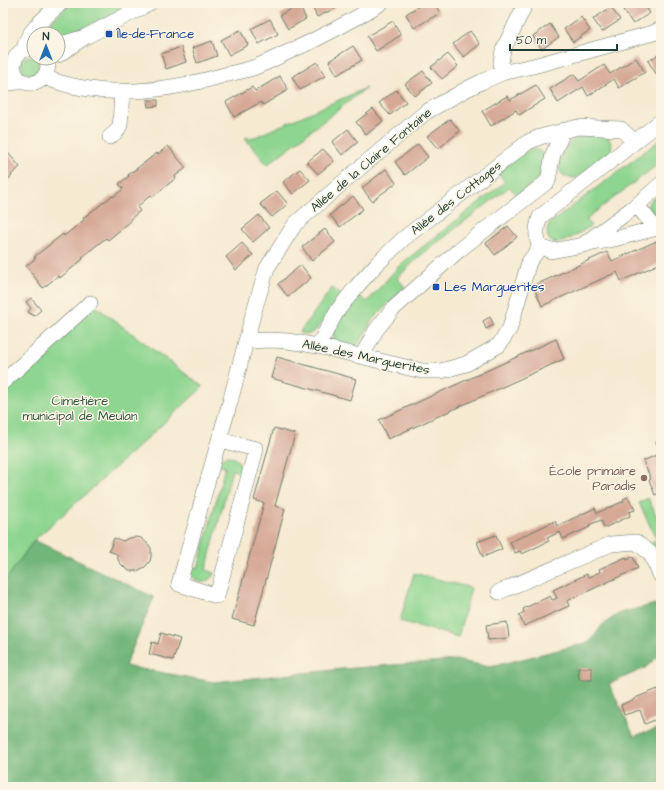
<svg xmlns="http://www.w3.org/2000/svg" width="664" height="790" font-family="'Architects Daughter',sans-serif">
<style>
.green{fill:#8ed590;stroke:#568962}
.forest{fill:#72b67a;stroke:#487a57}
.building{fill:#d6a896}
.lines{fill:none;stroke-linecap:round;stroke-linejoin:round}
.minor-casing{stroke:#6a7a6b;stroke-width:16}
.minor{stroke:#fff;stroke-width:15}
.transit-dot{fill:#1a4fb4;stroke:#fcf5e5;stroke-width:1.5}
.education-dot{fill:#8d6e63;stroke:#fcf5e5;stroke-width:1.5}
.labels{text-anchor:middle;dominant-baseline:central;stroke-width:3;stroke-linejoin:round;paint-order:stroke}
.transit-label{font-size:13px;fill:#164399;stroke:#fcf5e5;text-anchor:start}
.street-label{font-size:13px;fill:#1f3d34;stroke:#fcf5e5}
.park-label{font-size:13px;fill:#355b46;stroke:#fcf5e5}
.education-label{font-size:13px;fill:#785e54;stroke:#fcf5e5;text-anchor:end}
</style>
<rect width="100%" height="100%" fill="#fcf5e5"/>
<filter id="ink" filterUnits="userSpaceOnUse"><feTurbulence type="fractalNoise" baseFrequency=".025" numOctaves="2"/><feDisplacementMap in="SourceGraphic" scale="8" xChannelSelector="R" yChannelSelector="G"/><feConvolveMatrix kernelMatrix="1 2 1 2 8 2 1 2 1" color-interpolation-filters="sRGB"/></filter>
<filter id="wash" filterUnits="userSpaceOnUse"><feTurbulence type="fractalNoise" baseFrequency=".012" numOctaves="4" result="noise"/><feDisplacementMap in="SourceGraphic" scale="16" xChannelSelector="R" yChannelSelector="G"/><feGaussianBlur stdDeviation="0.9" result="paint"/><feColorMatrix in="noise" values="0 0 0 0 0 0 0 0 0 0 0 0 0 0 0 0 0 1.4 0 .05"/><feComposite in="paint" operator="in"/></filter>
<g filter="url(#wash)">
<rect width="100%" height="100%" fill="#f6ead1"/>
<path class="green" d="M 71,3 L 116,3 L 122,11 L 58,38 L 58,34 L 39,34 L 39,32 Z
M21 65a9 9 0 1 1 18 0a9 9 0 1 1-18 0Z
M 366,88 L 267,165 L 245,138 L 255,137 Z
M 589,133 L 603,134 L 609,139 L 612,145 L 610,153 L 577,178 C 572,178 565,178 562,174 C 555,167 563,149 570,143 C 576,137 581,136 589,133 Z
M 661,139 L 661,162 L 586,219 L 591,226 C 582,231 556,251 549,239 C 546,235 547,229 549,224 Z
M 532,149 C 549,152 546,160 545,174 L 517,195 L 509,187 L 420,256 L 397,278 L 405,287 L 372,320 L 362,339 L 356,347 L 350,349 L 336,345 L 333,333 L 334,325 L 358,295 L 367,302 L 400,265 L 505,182 L 498,173 L 526,151 Z
M 661,191 L 661,218 C 653,218 648,211 648,203 Z
M 332,288 L 341,294 L 316,330 L 309,334 L 299,333 Z
M 94,305 L 203,387 L 93,488 L 34,540 L 3,584 L 3,387 Z
M 227,456 L 234,458 L 239,462 L 241,472 L 232,470 L 206,570 L 215,573 C 206,587 196,584 188,571 L 189,566 L 198,568 L 225,467 L 217,465 L 218,461 L 222,458 Z
M 648,498 L 661,526 L 661,561 L 651,542 L 657,540 L 639,503 Z
M 414,573 L 471,588 L 458,637 L 400,621 Z"/>
<path class="forest" d="M 34,540 L 154,597 L 125,666 L 214,682 L 343,669 L 456,660 L 490,667 L 590,642 L 602,625 L 620,613 L 656,604 L 661,606 L 661,659 L 656,658 L 645,668 L 609,684 L 634,736 L 661,728 L 661,787 L 3,787 L 3,584 Z"/>
<g id="blocks">
<path class="building" d="M 310,3 L 333,3 L 336,8 L 317,17 Z
M 424,3 L 434,3 L 440,13 L 414,28 L 406,14 Z
M 633,3 L 643,3 L 650,13 L 633,24 L 623,10 Z
M 299,5 L 306,19 L 288,29 L 280,15 Z
M 611,7 L 620,20 L 602,32 L 593,19 Z
M 581,17 L 590,30 L 573,42 L 564,29 Z
M 270,19 L 278,34 L 259,44 L 251,29 Z
M 393,21 L 401,35 L 376,51 L 367,36 Z
M 550,24 L 559,37 L 542,49 L 533,36 Z
M 240,30 L 248,45 L 229,55 L 221,40 Z
M 470,31 L 480,44 L 464,57 L 453,44 Z
M 212,41 L 217,56 L 197,63 L 192,48 Z
M 353,46 L 362,60 L 337,75 L 329,61 Z
M 181,47 L 186,62 L 166,69 L 161,54 Z
M 661,53 L 661,72 L 657,75 L 648,61 Z
M 448,54 L 458,66 L 442,79 L 431,67 Z
M 636,58 L 645,72 L 619,88 L 614,79 L 588,96 L 583,87 L 558,103 L 550,89 L 574,74 L 579,81 L 604,65 L 610,74 Z
M 317,62 L 325,76 L 300,90 L 292,77 Z
M 423,71 L 432,83 L 415,96 L 405,84 Z
M 280,76 L 288,90 L 263,105 L 261,102 L 234,117 L 226,102 L 252,87 L 255,91 Z
M 536,85 L 545,99 L 519,115 L 516,110 L 491,126 L 482,111 L 507,96 L 510,100 Z
M 396,90 L 406,102 L 390,115 L 379,103 Z
M 147,100 L 158,100 L 158,106 L 148,107 Z
M 373,109 L 383,121 L 366,135 L 356,122 Z
M 450,119 L 460,131 L 438,149 L 427,136 Z
M 348,129 L 358,142 L 342,155 L 332,142 Z
M 418,144 L 428,157 L 405,175 L 395,162 Z
M 168,146 L 186,168 L 175,176 L 176,178 L 152,197 L 151,195 L 137,207 L 140,211 L 130,219 L 131,221 L 108,240 L 106,238 L 82,257 L 83,259 L 60,278 L 58,276 L 43,288 L 26,266 L 36,258 L 34,257 L 63,234 L 64,236 L 84,220 L 83,218 L 112,196 L 113,197 L 123,189 L 119,184 L 129,176 L 128,175 L 157,153 L 158,154 Z
M 3,147 L 20,167 L 11,175 L 12,176 L 3,184 Z
M 323,149 L 334,161 L 318,174 L 307,162 Z
M 300,169 L 310,180 L 293,194 L 283,182 Z
M 386,169 L 396,183 L 372,201 L 362,188 Z
M 277,191 L 288,204 L 272,217 L 260,204 Z
M 353,196 L 363,209 L 340,227 L 330,215 Z
M 259,215 L 269,228 L 253,242 L 242,229 Z
M 508,226 L 517,237 L 495,255 L 486,243 Z
M 325,229 L 335,242 L 312,261 L 302,247 Z
M 661,239 L 661,263 L 621,281 L 617,272 L 542,306 L 533,286 L 607,252 L 612,261 Z
M 242,243 L 253,255 L 236,270 L 226,257 Z
M 301,265 L 311,278 L 288,297 L 278,284 Z
M 31,298 L 41,310 L 34,316 L 28,312 L 31,308 L 26,302 Z
M 490,317 L 494,325 L 486,329 L 483,321 Z
M 556,339 L 564,359 L 388,439 L 379,420 Z
M 277,357 L 356,379 L 350,400 L 271,378 Z
M 274,428 L 295,434 L 275,506 L 285,509 L 254,625 L 232,619 L 264,503 L 254,500 Z
M 661,440 L 661,492 L 655,495 L 649,480 L 651,479 L 643,461 L 661,453 L 656,442 Z
M 628,497 L 635,510 L 629,512 L 630,516 L 604,528 L 601,520 L 589,525 L 590,527 L 563,539 L 560,532 L 547,538 L 549,541 L 522,554 L 520,551 L 515,553 L 510,542 L 555,521 L 557,526 L 595,508 L 597,513 L 624,501 L 623,499 Z
M 496,535 L 502,549 L 483,557 L 477,542 Z
M 137,537 L 141,538 L 148,544 L 151,548 L 151,557 L 150,561 L 145,567 L 137,571 L 130,571 L 124,567 L 121,564 L 118,560 L 117,554 L 109,551 L 114,538 L 123,541 L 129,538 Z
M 626,557 L 627,560 L 633,557 L 638,568 L 567,601 L 569,606 L 524,626 L 519,615 L 524,612 L 523,609 L 550,596 L 552,600 L 557,598 L 553,590 L 587,574 L 588,577 L 600,572 L 599,569 Z
M 507,622 L 509,638 L 488,640 L 486,625 Z
M 161,633 L 180,639 L 173,660 L 149,654 L 152,642 L 158,644 Z
M 578,668 L 592,668 L 592,680 L 579,680 Z
M 658,689 L 658,690 L 661,689 L 661,721 L 657,719 L 645,724 L 640,710 L 624,715 L 621,705 L 635,699 L 635,698 Z"/>
</g>
</g>
<g filter="url(#ink)">
<use href="#blocks" fill-opacity="0" stroke="#6a7a6b" stroke-width="1"/>
<g class="lines">
<g class="minor-casing">
<path id="minor" d="M 85,37 L 150,3
M 58,45 L 85,37 L 58,55
M 25,49 C 23,34 50,13 61,3
M 34,49 C 10,45 6,81 29,83 C 34,84 39,82 43,78 C 48,73 49,65 46,58
M 502,73 L 501,62 L 503,50 L 526,3
M 44,77 C 101,100 163,92 221,76 C 231,73 243,71 253,68 C 263,64 274,59 284,54 C 318,39 349,23 381,3
M 3,84 L 17,82 L 25,82
M 661,121 L 540,217 C 536,228 535,237 540,247 L 551,251 L 610,240 L 661,227
M 110,137 L 117,131 L 120,125 L 122,91
M 548,181 L 553,154 L 564,130
M 637,205 L 655,228
M 584,244 L 637,205 L 661,184
M 246,341 L 270,340 L 288,341 L 318,346 L 422,371 L 441,371 L 466,364 L 499,345 L 510,328 L 529,262 L 540,247
M 318,346 L 337,311 L 357,286 L 377,264 L 403,239 L 528,142 L 540,137 L 578,127 L 621,129 L 635,142
M 362,356 L 376,330 L 393,309 L 459,250 L 548,181
M 3,382 L 90,303
M 219,440 L 179,584 L 217,596 L 256,449 L 219,440 L 230,402 L 254,311 L 267,268 L 295,224 L 348,178 L 426,112 L 467,89 L 481,82 L 502,73 L 537,65 L 653,33 L 661,29
M 499,592 L 611,544 L 636,542 L 650,553 L 661,576"/>
</g>
<use href="#minor" class="minor"/>
</g>
</g>
<g class="transit-dot">
<rect x="105" y="30" width="8" height="8" rx="2"/>
<rect x="432" y="283" width="8" height="8" rx="2"/>
</g>
<circle class="education-dot" cx="644" cy="478" r="4"/>
<g class="labels">
<g class="transit-label">
<text x="117" y="34">Île-de-France</text>
<text x="444" y="287">Les Marguerites</text>
</g>
<g class="street-label">
<text transform="translate(371 160) rotate(-40)">Allée de la Claire Fontaine</text>
<text transform="translate(456 198) rotate(-38)">Allée des Cottages</text>
<text transform="translate(366 357) rotate(12)">Allée des Marguerites</text>
</g>
<g class="park-label">
<text x="80" y="401">Cimetière<tspan x="80" dy="15">municipal de Meulan</tspan></text>
</g>
<g class="education-label">
<text x="636" y="471">École primaire<tspan x="636" dy="15">Paradis</tspan></text>
</g>
</g>
<rect width="664" height="790" fill="none" stroke="#fcf5e5" stroke-width="16"/>
<g transform="translate(46 46)"><circle r="19" fill="#fcf5e5" stroke="#a4ab9e"/>
<path d="M0-3L7 15L0 10L-7 15Z" fill="#1f6fb2"/>
<text y="-6" font-size="11" font-weight="bold" text-anchor="middle" fill="#1f3d34">N</text>
</g>
<path d="M510 44v6h107v-6" fill="none" stroke="#1f3d34" stroke-width="2"/>
<text x="516" y="44" font-size="12" fill="#1f3d34" stroke="#fcf5e5" stroke-width="3" paint-order="stroke">50 m</text>
</svg>
